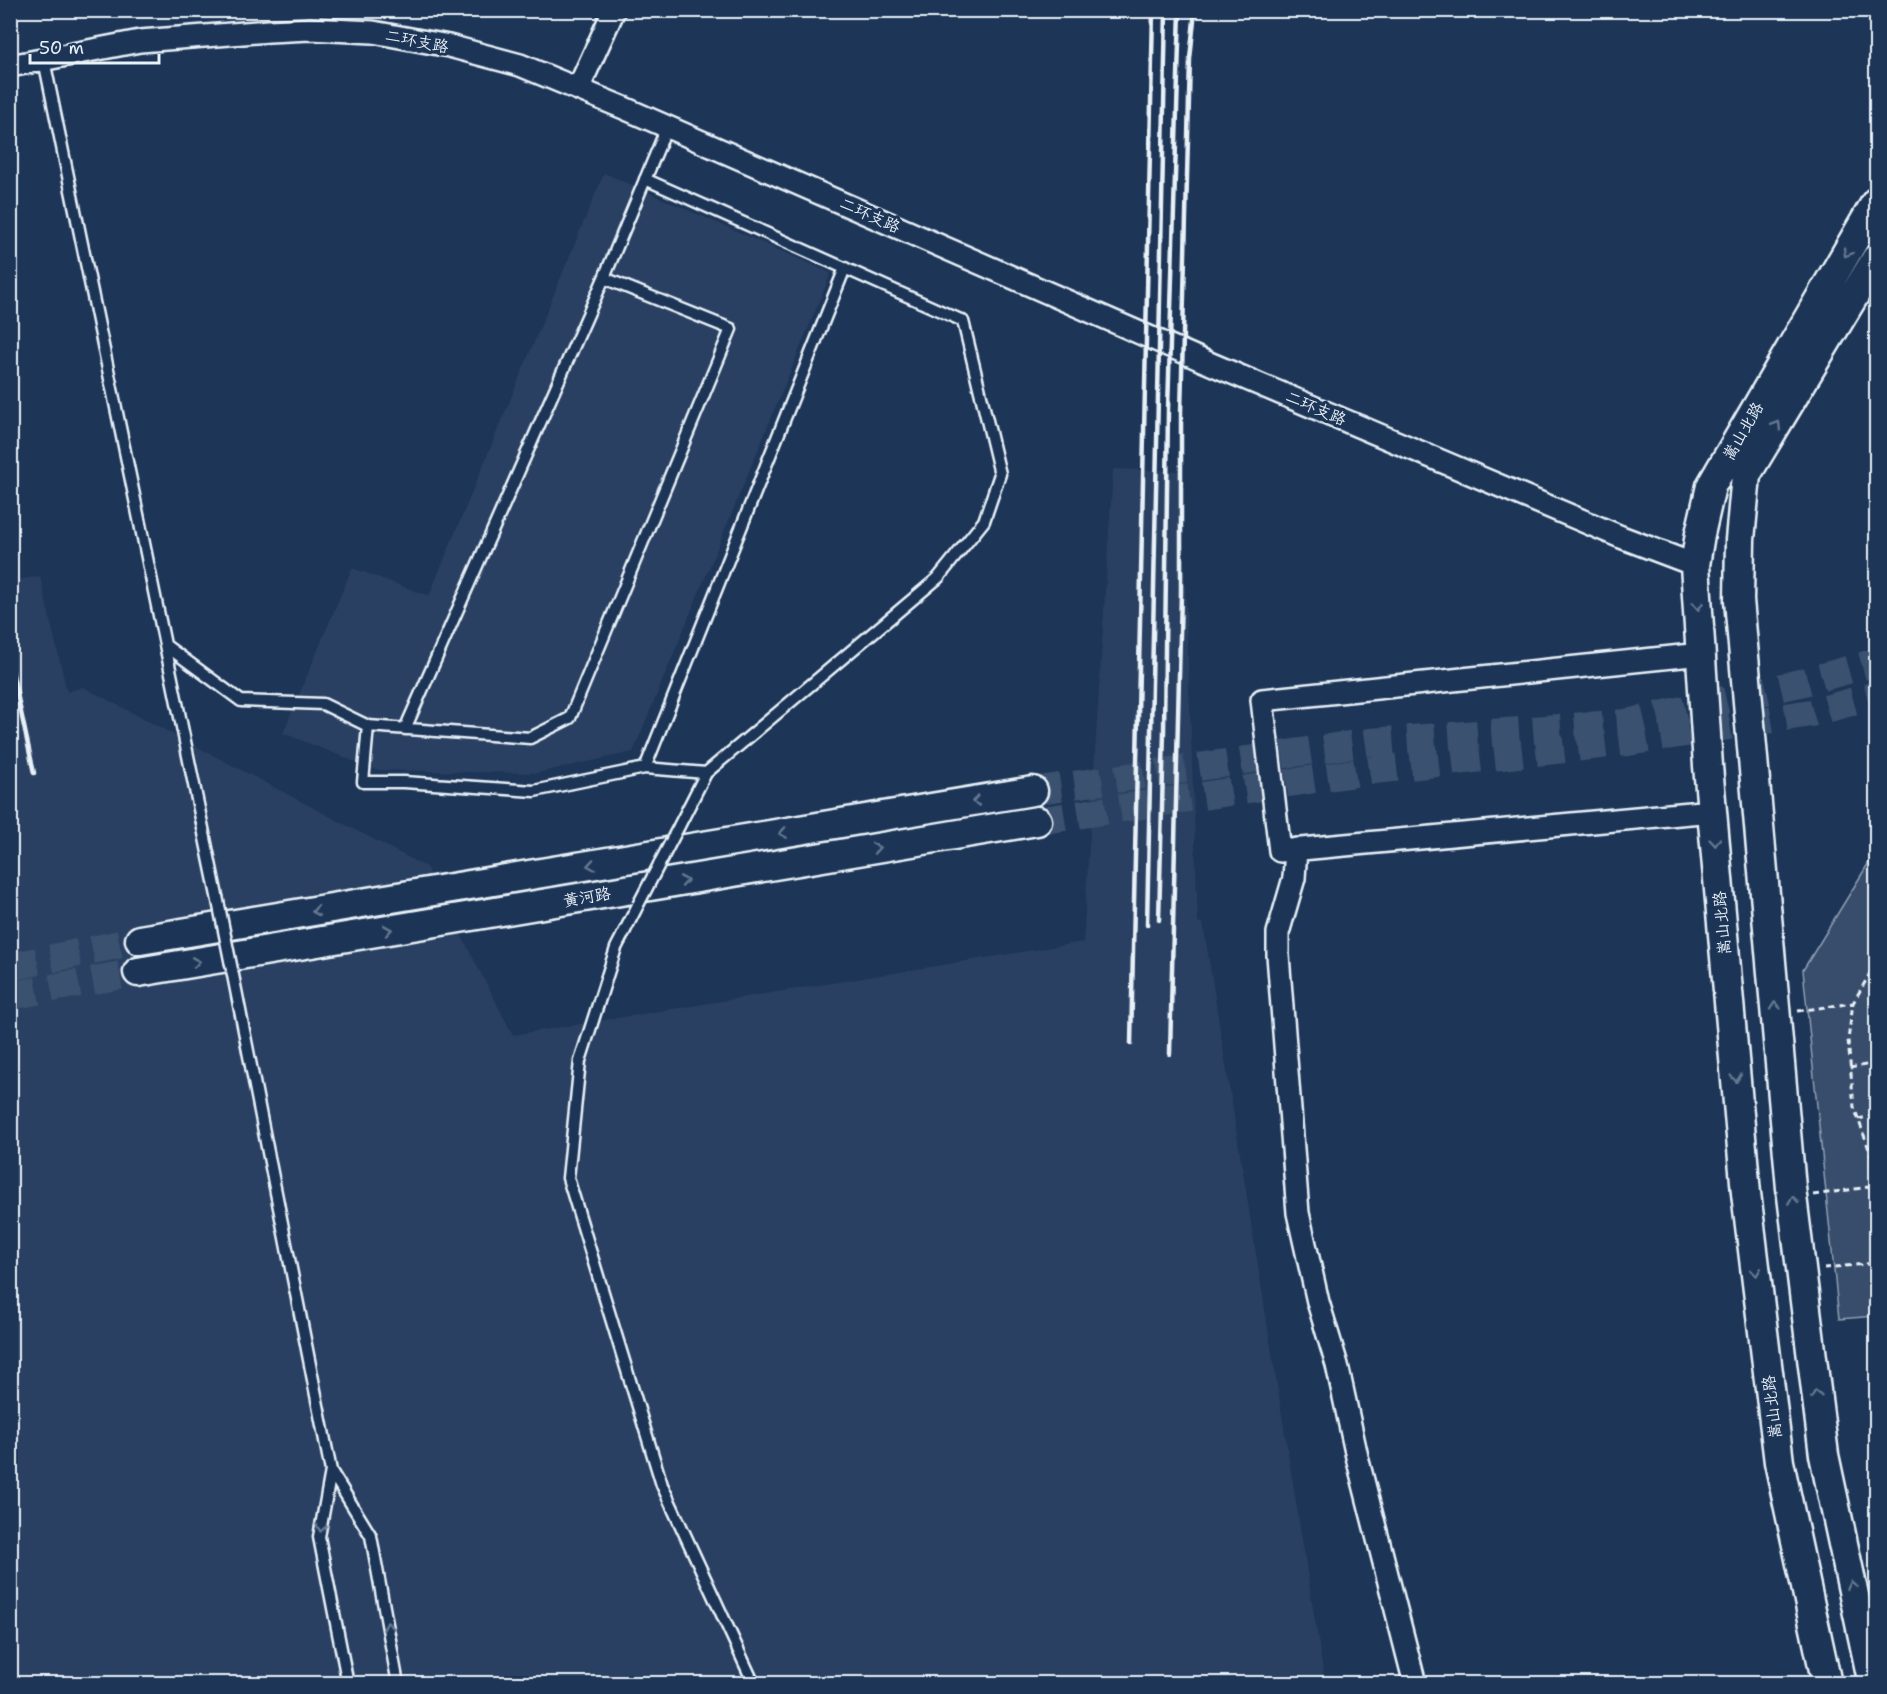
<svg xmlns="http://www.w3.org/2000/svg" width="1887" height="1694" font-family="'Shantell Sans','LXGW WenKai TC',sans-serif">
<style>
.built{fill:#2a4162}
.park{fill:#374d6c;stroke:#909fb2;stroke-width:1.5}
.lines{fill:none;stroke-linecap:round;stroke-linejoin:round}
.secondary-tunnel{stroke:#3b516f;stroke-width:28;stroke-dasharray:28 14;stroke-linecap:butt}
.service-casing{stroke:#e8f1f8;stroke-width:15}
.minor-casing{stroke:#e8f1f8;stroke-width:26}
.secondary-casing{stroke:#e8f1f8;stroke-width:33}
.path{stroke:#e8f1f8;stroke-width:3;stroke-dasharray:6 4.5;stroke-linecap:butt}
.service{stroke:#1d3557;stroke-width:10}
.minor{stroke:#1d3557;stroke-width:21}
.secondary{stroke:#1d3557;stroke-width:28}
.rail{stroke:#e8f1f8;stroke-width:4.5}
.service-bridge-casing{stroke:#e8f1f8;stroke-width:15;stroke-linecap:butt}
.service-bridge{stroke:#1d3557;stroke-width:10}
.oneway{stroke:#64778f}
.labels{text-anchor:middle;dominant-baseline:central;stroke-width:6;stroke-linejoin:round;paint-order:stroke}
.street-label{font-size:16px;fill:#e8f1f8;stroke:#1d3557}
</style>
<rect width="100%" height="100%" fill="#1d3557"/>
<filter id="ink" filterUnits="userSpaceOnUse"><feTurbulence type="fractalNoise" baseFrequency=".0167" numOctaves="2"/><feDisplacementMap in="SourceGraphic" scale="12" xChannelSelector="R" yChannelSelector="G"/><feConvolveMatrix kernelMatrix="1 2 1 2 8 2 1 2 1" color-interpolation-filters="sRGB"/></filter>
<g filter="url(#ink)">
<path class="built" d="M 604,173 L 831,273 L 633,752 L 537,773 L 376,770 L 283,733 L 352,568 L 429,596 Z
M 1113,469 L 1181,471 L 1198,923 L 1203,923 L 1325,1683 L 11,1684 L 11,581 L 40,576 L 67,692 L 83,687 L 426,867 L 513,1035 L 1083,942 Z"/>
<path class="park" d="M 1876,851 L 1876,1316 L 1839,1319 L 1803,970 Z"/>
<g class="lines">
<path class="secondary-tunnel" d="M 1033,791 L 1370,742 L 1626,723 L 1804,682 L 1876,662
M 1037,821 L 1374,770 L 1628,742 L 1811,713 L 1876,695
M 10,967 L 140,940
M 10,996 L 138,972"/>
<g class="service-casing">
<path id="service" d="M 44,60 L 217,896
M 645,179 L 963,321 L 1000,474 L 984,521 L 938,578 L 706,773 L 679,826
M 165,645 L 241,701 L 323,704 L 368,726 L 530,738 L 570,718 L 731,329 L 604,278 L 667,127
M 368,726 L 363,782 L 404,782 L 534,791 L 645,768 L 706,773
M 405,729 L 604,278
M 645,768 L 845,268
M 638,905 L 616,948 L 580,1061 L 568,1178 L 662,1485 L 754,1684
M 232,970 L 331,1471 L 371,1536 L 398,1684
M 331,1471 L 319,1537 L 348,1684"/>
</g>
<g class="minor-casing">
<path id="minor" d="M 10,66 L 140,41 L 269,31 L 310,29 L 373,32 L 449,46 L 520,65 L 624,108 L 1202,360 L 1621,537 L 1695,565
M 578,89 L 614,10
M 1701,654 L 1262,700 L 1280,851 L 1712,811
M 1296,849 L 1294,878 L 1278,933 L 1278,955 L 1298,1213 L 1318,1302 L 1337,1365 L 1357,1457 L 1415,1684"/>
</g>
<g class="secondary-casing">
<path id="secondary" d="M 140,940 L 1033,791
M 138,972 L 1037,821
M 1827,1684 L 1779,1462 L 1746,1193 L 1708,766 L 1695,565 L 1700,534 L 1711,486 L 1876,202
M 1873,1684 L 1824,1455 L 1791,1188 L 1739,600 L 1740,540 L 1746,475 L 1876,259"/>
</g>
<path class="path" d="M 1876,963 L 1853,1003 L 1848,1040 L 1854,1107 L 1876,1169
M 1798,1011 L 1853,1003
M 1850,1068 L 1876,1063
M 1858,1119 L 1876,1115
M 1813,1195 L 1876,1186
M 1824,1268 L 1876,1263"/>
<use href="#service" class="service"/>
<use href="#minor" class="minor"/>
<use href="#secondary" class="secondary"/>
<path class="rail" d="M 10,661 L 34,773
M 1159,920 L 1164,731 L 1168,409 L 1180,10
M 1147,925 L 1166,10
M 1131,1044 L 1153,10
M 1170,1054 L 1181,592 L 1181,413 L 1190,59 L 1195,10"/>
<g class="service-bridge-casing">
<path id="service-bridge" d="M 217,896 L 232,970
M 638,905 L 679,826"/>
</g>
<use href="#service-bridge" class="service-bridge"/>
</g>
<defs><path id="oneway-chevron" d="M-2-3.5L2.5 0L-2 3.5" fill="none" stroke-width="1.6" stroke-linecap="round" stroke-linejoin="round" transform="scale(1.5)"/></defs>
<g class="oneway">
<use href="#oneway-chevron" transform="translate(1847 253) rotate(120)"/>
<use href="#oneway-chevron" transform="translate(1777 425) rotate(-59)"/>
<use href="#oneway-chevron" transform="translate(1698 606) rotate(86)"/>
<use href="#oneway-chevron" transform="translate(976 801) rotate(171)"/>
<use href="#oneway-chevron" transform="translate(783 833) rotate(171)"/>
<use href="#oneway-chevron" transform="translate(1715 842) rotate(85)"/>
<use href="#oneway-chevron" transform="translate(876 848) rotate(-10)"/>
<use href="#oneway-chevron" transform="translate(591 865) rotate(171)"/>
<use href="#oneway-chevron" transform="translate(684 881) rotate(-10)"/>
<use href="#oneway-chevron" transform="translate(316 911) rotate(171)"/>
<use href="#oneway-chevron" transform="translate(388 930) rotate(-10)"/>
<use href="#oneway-chevron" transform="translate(196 962) rotate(-10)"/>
<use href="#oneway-chevron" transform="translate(1775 1006) rotate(-95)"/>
<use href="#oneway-chevron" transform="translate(1736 1078) rotate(85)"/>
<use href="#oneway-chevron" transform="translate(1793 1200) rotate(-97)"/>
<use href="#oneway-chevron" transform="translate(1756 1272) rotate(83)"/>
<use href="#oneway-chevron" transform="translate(1816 1394) rotate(-97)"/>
<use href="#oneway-chevron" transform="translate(321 1528) rotate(99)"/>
<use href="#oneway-chevron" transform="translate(1852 1585) rotate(-102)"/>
<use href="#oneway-chevron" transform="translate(388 1626) rotate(-100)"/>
</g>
</g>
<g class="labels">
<g class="street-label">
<text transform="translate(417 41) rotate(11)">二环支路</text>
<text transform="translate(870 215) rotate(24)">二环支路</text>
<text transform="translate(1316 408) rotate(23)">二环支路</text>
<text transform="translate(1743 431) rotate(-60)">嵩山北路</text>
<text transform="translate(587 897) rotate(-10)">黄河路</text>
<text transform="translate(1722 923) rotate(-95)">嵩山北路</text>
<text transform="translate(1772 1407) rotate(-97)">嵩山北路</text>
</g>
</g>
<rect width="1887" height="1694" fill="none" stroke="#1d3557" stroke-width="36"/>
<rect x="18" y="18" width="1851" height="1658" fill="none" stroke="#e8f1f8" stroke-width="2" filter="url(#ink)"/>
<path d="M30 54v9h129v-9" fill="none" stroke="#e8f1f8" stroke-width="3"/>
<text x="39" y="54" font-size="18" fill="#e8f1f8" stroke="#1d3557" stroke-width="4.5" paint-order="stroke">50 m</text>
</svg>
